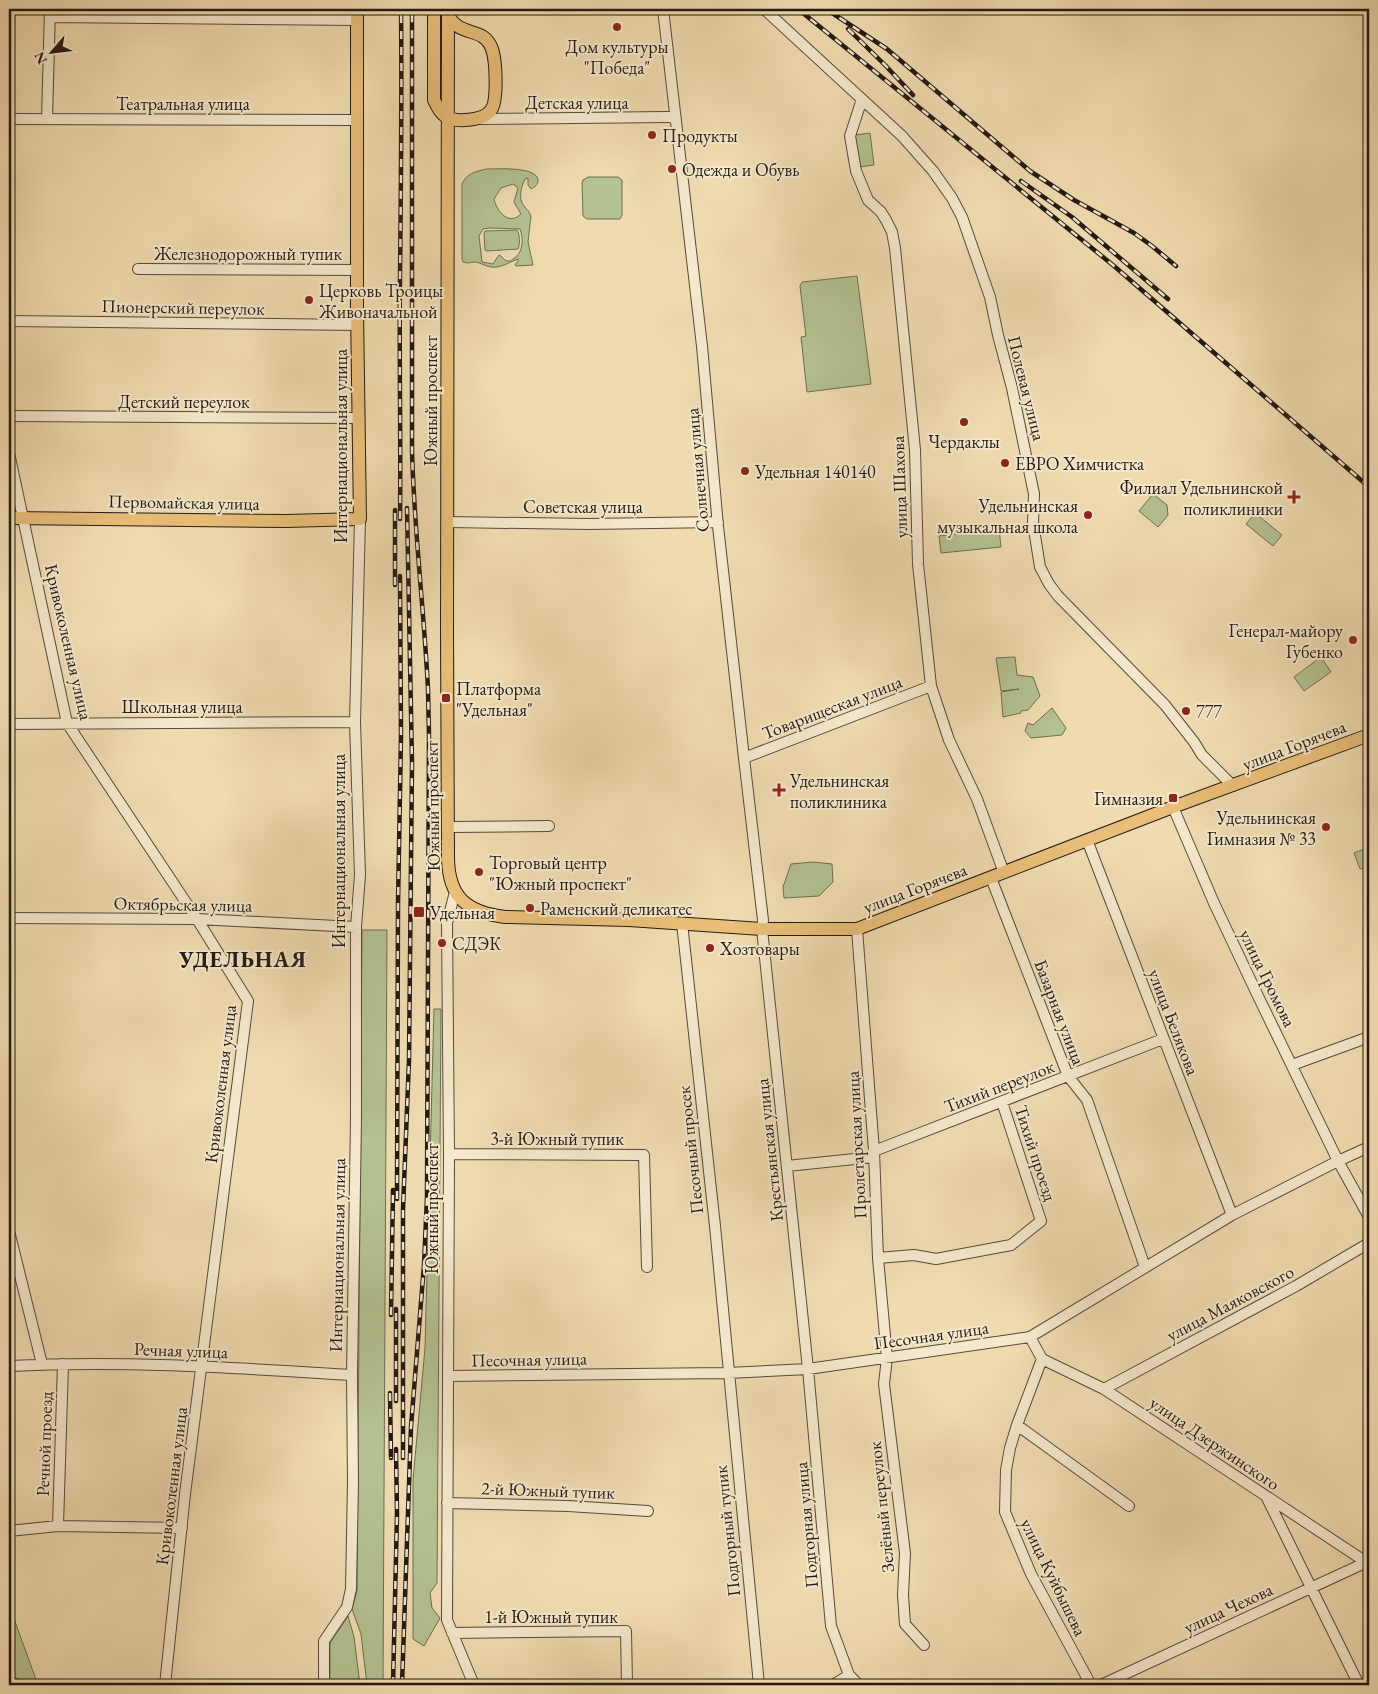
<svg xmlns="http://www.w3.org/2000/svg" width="1378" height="1694" font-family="'EB Garamond',serif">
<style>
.green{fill:#b4c190;stroke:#6c6e51;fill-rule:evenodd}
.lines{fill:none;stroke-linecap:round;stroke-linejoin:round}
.stream{stroke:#6f7976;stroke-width:2.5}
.minor-casing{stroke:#564a3a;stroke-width:12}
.major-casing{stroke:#231a12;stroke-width:14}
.minor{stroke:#f5e8cc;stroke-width:10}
.major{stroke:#e8be78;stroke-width:12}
.rail-casing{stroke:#231a12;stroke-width:4.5}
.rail{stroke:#f5e8cc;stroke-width:2.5;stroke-dasharray:8;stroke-linecap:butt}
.poi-dot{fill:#8f2418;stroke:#f5e8cc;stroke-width:2}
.labels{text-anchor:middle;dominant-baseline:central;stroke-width:4;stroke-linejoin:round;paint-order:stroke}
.poi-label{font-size:18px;fill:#231a12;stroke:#f5e8cc;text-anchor:start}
.street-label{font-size:18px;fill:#231a12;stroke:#f5e8cc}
.district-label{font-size:22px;font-weight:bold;letter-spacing:1px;fill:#231a12;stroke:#f5e8cc}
</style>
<rect width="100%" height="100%" fill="#f0dbb0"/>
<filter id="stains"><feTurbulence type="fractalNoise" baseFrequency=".004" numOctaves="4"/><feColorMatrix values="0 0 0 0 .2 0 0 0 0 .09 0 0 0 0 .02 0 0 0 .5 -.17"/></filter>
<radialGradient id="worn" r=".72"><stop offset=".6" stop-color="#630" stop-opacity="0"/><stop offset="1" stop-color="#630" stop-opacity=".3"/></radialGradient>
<path class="green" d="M 870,133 L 874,165 L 859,167 L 855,135 Z
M 486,169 C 495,169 537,166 538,180 C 538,185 535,187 531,189 L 528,185 L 528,178 L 525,179 C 521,187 518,199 524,206 C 527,210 529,211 531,216 L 528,242 L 533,265 L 516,266 L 515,265 L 518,261 L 518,259 C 507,263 499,270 487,266 C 483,265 479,262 475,262 C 470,262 469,264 463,262 L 462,259 L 462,184 C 467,173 475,172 486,169 ZM 513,184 L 518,188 L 514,202 L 521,214 C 509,226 497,212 494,199 L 501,188 ZM 489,228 L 520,229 C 524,239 523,254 513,259 C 511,261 508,262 505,260 C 503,259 502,256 499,255 L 493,264 L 482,262 L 479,236 L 483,229 Z
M 588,177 L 618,177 L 622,180 L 622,215 L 620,219 L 587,219 L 583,216 L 582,183 L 583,180 Z
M 517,230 C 520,234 520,245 518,249 L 487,251 L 485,250 L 484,233 L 485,231 Z
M 857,276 L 871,384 L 807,392 L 801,337 L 806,336 L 800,286 L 802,282 Z
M 1153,494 L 1167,505 L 1168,515 L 1158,527 L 1139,511 Z
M 1255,513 L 1282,535 L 1273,546 L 1246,524 Z
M 999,529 L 1001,547 L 941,553 L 939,536 Z
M 1015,657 L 1017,675 L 1033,677 L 1040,696 L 1028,710 L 1021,711 L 1021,713 L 1003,717 L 1001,692 L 1019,689 L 1001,691 L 996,658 Z
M 1321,657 L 1331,672 L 1304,691 L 1294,677 Z
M 1052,708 L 1066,728 L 1062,735 L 1031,738 L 1025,731 L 1028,723 L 1033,725 Z
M 1369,847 L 1369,866 L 1360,869 L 1354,853 Z
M 813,862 L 832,864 L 833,882 L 819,896 L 784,898 L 783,887 L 791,864 Z
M 362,930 L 387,930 L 383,1685 L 367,1685 L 361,1634 L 352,1609 L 357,1591 Z
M 434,1009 L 441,1009 L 437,1583 L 430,1593 L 432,1608 L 440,1618 L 424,1646 L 413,1639 L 413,1480 L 425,1348 Z
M 9,1605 L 38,1685 L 9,1685 Z
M 348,1616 L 354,1637 L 360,1685 L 330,1685 L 330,1643 Z"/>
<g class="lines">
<path class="stream" d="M 9,1676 L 31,1685"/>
<g class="minor-casing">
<path id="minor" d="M 663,9 L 702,346 L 718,526 L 744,758 L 763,920 L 762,929 L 808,1369 L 831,1626 L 849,1675 L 859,1685
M 764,9 L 902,136 L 933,171 L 952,198 L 962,217 L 990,297 L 998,335 L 1012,388 L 1034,494 L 1033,523 L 1040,567 L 1049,584 L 1058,596 L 1165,705 L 1194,742 L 1202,755 L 1233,786
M 50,17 L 357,20
M 862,99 L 850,136 L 856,171 L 868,200 L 881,212 L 886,220 L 892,232 L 895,248 L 915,450 L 918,564 L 931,686 L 949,740 L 977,799 L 1004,873
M 9,119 L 357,120
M 47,119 L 50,9
M 478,119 L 667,117 L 671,117 L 676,120
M 138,269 L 357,270
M 9,321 L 357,325
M 9,416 L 358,418
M 9,453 L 67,723 L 197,919 L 248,1001 L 185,1494 L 165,1685
M 447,522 L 589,524 L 718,522
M 9,724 L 355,722
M 744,758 L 931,686
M 1173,807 L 1214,903 L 1257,994 L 1338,1161 L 1369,1217
M 448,827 L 549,826
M 1087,840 L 1232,1215
M 991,878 L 1068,1076 L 1087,1100 L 1145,1267
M 455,892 L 447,923 L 449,1154 L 447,1620 L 474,1685
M 9,918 L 197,919 L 356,927
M 682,923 L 715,1226 L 759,1685
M 857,929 L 874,1151 L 878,1258 L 887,1358 L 884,1384 L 905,1553 L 903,1595 L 905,1624 L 924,1645
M 1292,1065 L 1369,1037
M 874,1151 L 1163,1039
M 449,1154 L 644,1155 L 647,1267
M 787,1166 L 874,1157
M 9,1231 L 42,1364
M 878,1258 L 914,1255 L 936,1259 L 1011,1245 L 1041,1221 L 1002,1102
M 1030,1337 L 1042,1359 L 1017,1425 L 1010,1448 L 1006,1470 L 1005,1512 L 1031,1574 L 1091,1685
M 1042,1359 L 1104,1389 L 1366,1562
M 9,1366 C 123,1360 238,1368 352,1375
M 448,1376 L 728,1373 L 808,1369 L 1030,1337 L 1232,1215 L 1338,1161 L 1369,1147
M 1104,1389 L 1296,1286 L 1369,1243
M 1017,1425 L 1129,1506
M 1267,1498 L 1359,1685
M 447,1503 L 568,1506 L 648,1511
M 58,1526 L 63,1364
M 9,1531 L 58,1526 L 182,1528
M 452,1633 L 626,1631 L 627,1685
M 324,1685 L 324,1641 L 347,1607 L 351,1589 L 353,1482 L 352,1375 L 356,1119 L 356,927 L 360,875 L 355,722 L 360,519
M 833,1685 L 849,1675
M 1101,1685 L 1369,1561"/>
</g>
<g class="major-casing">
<path id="major" d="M 434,9 L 434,100 C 437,106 439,112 445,116 C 455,123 484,121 491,110 C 498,101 496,60 492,49 C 483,25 461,39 448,15
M 448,9 L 447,630 L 448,859 C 449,898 467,912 505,917 L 629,920 L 762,929 L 857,929 L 1173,807 L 1369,735
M 9,518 L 286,521 L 360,519 L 357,309 L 357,9"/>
</g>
<use href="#minor" class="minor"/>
<use href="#major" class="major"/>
<g class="rail-casing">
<path id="rail" d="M 798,9 L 1114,266 L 1369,487
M 826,9 L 887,49 L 1030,171 L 1074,200 L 1134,233 L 1152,246 L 1176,266
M 848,29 L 885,65 L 913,95
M 1021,181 L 1072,217 L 1168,299
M 400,519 C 401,438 399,358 400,277 C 401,187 402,98 401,9
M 395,585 L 395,510
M 397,1199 L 398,904 L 401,736 L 400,576
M 391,1315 L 393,1190
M 390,1393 L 391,1458
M 396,1401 L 396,1309
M 403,1458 L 403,1209 L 409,1060 L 412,763 L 407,508
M 393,1685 L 397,1514 L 396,1449
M 402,1685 L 411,1427 L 424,1265 L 427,1197 L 429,736 L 428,689 C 424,609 414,530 412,450 L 412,9"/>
</g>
<use href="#rail" class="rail"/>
</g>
<g class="poi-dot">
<circle cx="617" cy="27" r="5"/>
<circle cx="652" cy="135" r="5"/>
<circle cx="672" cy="169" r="5"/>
<circle cx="309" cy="300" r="5"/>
<circle cx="964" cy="422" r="5"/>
<circle cx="1005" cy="463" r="5"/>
<circle cx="745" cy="471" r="5"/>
<path d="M1291.5 489.5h5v5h5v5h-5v5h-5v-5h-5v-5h5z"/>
<circle cx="1088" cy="515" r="5"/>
<circle cx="1353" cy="640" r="5"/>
<rect x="441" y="693" width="10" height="10" rx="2.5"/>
<circle cx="1186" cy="711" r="5"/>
<path d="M776.5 782.5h5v5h5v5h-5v5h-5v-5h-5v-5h5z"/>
<rect x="1168" y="793" width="10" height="10" rx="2.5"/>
<circle cx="1326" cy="827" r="5"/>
<circle cx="479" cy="872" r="5"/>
<circle cx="530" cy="908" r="5"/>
<rect x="413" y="906" width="12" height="12" rx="2.5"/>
<circle cx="442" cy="943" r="5"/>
<circle cx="710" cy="948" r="5"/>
</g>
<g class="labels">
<g class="poi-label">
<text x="617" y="46" text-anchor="middle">Дом культуры<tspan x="617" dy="21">"Победа"</tspan></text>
<text x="662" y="135">Продукты</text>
<text x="682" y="169">Одежда и Обувь</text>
<text x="319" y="290">Церковь Троицы<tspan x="319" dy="21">Живоначальной</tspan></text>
<text x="964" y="441" text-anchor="middle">Чердаклы</text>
<text x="1015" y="463">ЕВРО Химчистка</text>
<text x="755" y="471">Удельная 140140</text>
<text x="1283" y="487" text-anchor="end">Филиал Удельнинской<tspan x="1283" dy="21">поликлиники</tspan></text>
<text x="1078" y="505" text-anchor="end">Удельнинская<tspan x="1078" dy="21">музыкальная школа</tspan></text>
<text x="1343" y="630" text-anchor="end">Генерал-майору<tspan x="1343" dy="21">Губенко</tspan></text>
<text x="456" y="688">Платформа<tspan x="456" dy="21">"Удельная"</tspan></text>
<text x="1196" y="711">777</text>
<text x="790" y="780">Удельнинская<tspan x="790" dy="21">поликлиника</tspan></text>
<text x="1163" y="798" text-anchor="end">Гимназия</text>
<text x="1316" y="817" text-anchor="end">Удельнинская<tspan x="1316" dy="21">Гимназия № 33</tspan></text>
<text x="489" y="862">Торговый центр<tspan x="489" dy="21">"Южный проспект"</tspan></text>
<text x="540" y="908">Раменский деликатес</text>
<text x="430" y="912">Удельная</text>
<text x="452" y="943">СДЭК</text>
<text x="720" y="948">Хозтовары</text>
</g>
<g class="street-label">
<text x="577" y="102">Детская улица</text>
<text x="183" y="103">Театральная улица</text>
<text x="248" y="253">Железнодорожный тупик</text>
<text transform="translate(183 307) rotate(1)">Пионерский переулок</text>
<text transform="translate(1027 388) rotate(76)">Полевая улица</text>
<text x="184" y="401">Детский переулок</text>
<text transform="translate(430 401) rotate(-90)">Южный проспект</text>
<text transform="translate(340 446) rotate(-90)">Интернациональная улица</text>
<text transform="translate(697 470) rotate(-95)">Солнечная улица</text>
<text transform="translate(899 487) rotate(-92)">улица Шахова</text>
<text transform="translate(184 502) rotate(1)">Первомайская улица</text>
<text x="583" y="506">Советская улица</text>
<text transform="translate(69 642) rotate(77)">Кривоколенная улица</text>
<text x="182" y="706">Школьная улица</text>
<text transform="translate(832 707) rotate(-21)">Товарищеская улица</text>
<text transform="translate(1294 745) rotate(-21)">улица Горячева</text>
<text transform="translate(432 806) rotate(-91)">Южный проспект</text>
<text transform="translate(338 851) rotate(-90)">Интернациональная улица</text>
<text transform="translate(915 888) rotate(-21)">улица Горячева</text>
<text transform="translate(183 904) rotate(1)">Октябрьская улица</text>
<text transform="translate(1268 978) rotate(64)">улица Громова</text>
<text transform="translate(1060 1012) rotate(69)">Базарная улица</text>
<text transform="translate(1174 1022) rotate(69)">улица Белякова</text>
<text transform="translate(220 1084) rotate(-83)">Кривоколенная улица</text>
<text transform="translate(999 1086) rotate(-21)">Тихий переулок</text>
<text x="557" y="1138">3-й Южный тупик</text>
<text transform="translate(856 1145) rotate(-93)">Пролетарская улица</text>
<text transform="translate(690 1150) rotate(-96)">Песочный просек</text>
<text transform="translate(769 1150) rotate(-96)">Крестьянская улица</text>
<text transform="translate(1036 1153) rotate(72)">Тихий проезд</text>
<text transform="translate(431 1209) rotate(-90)">Южный проспект</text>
<text transform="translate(337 1255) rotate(-89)">Интернациональная улица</text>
<text transform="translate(1230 1303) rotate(-28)">улица Маяковского</text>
<text transform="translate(931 1335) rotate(-8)">Песочная улица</text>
<text transform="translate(181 1350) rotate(2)">Речная улица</text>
<text transform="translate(529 1359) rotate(-1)">Песочная улица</text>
<text transform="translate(1215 1443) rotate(34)">улица Дзержинского</text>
<text transform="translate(44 1444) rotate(-88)">Речной проезд</text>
<text transform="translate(171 1486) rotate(-83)">Кривоколенная улица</text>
<text transform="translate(548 1490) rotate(2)">2-й Южный тупик</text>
<text transform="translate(881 1507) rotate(-96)">Зелёный переулок</text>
<text transform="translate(806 1525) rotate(-95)">Подгорная улица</text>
<text transform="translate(727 1531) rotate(-96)">Подгорный тупик</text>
<text transform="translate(1054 1577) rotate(64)">улица Куйбышева</text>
<text transform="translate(1228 1608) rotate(-25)">улица Чехова</text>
<text x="551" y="1616">1-й Южный тупик</text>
</g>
<g class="district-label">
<text x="243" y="959">УДЕЛЬНАЯ</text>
</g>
</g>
<rect width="1378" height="1694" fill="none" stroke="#f0dbb0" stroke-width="30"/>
<rect x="10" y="10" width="1358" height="1674" fill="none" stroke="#231a12" stroke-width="2.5"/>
<rect x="15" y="15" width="1348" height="1664" fill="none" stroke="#231a12"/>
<g transform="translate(52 52) rotate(242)" stroke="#f5e8cc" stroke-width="4" paint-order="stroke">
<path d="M0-4L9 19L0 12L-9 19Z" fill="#231a12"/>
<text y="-8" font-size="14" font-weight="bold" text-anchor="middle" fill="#231a12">N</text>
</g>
<rect width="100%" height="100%" filter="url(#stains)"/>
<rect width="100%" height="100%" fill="url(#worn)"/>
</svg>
